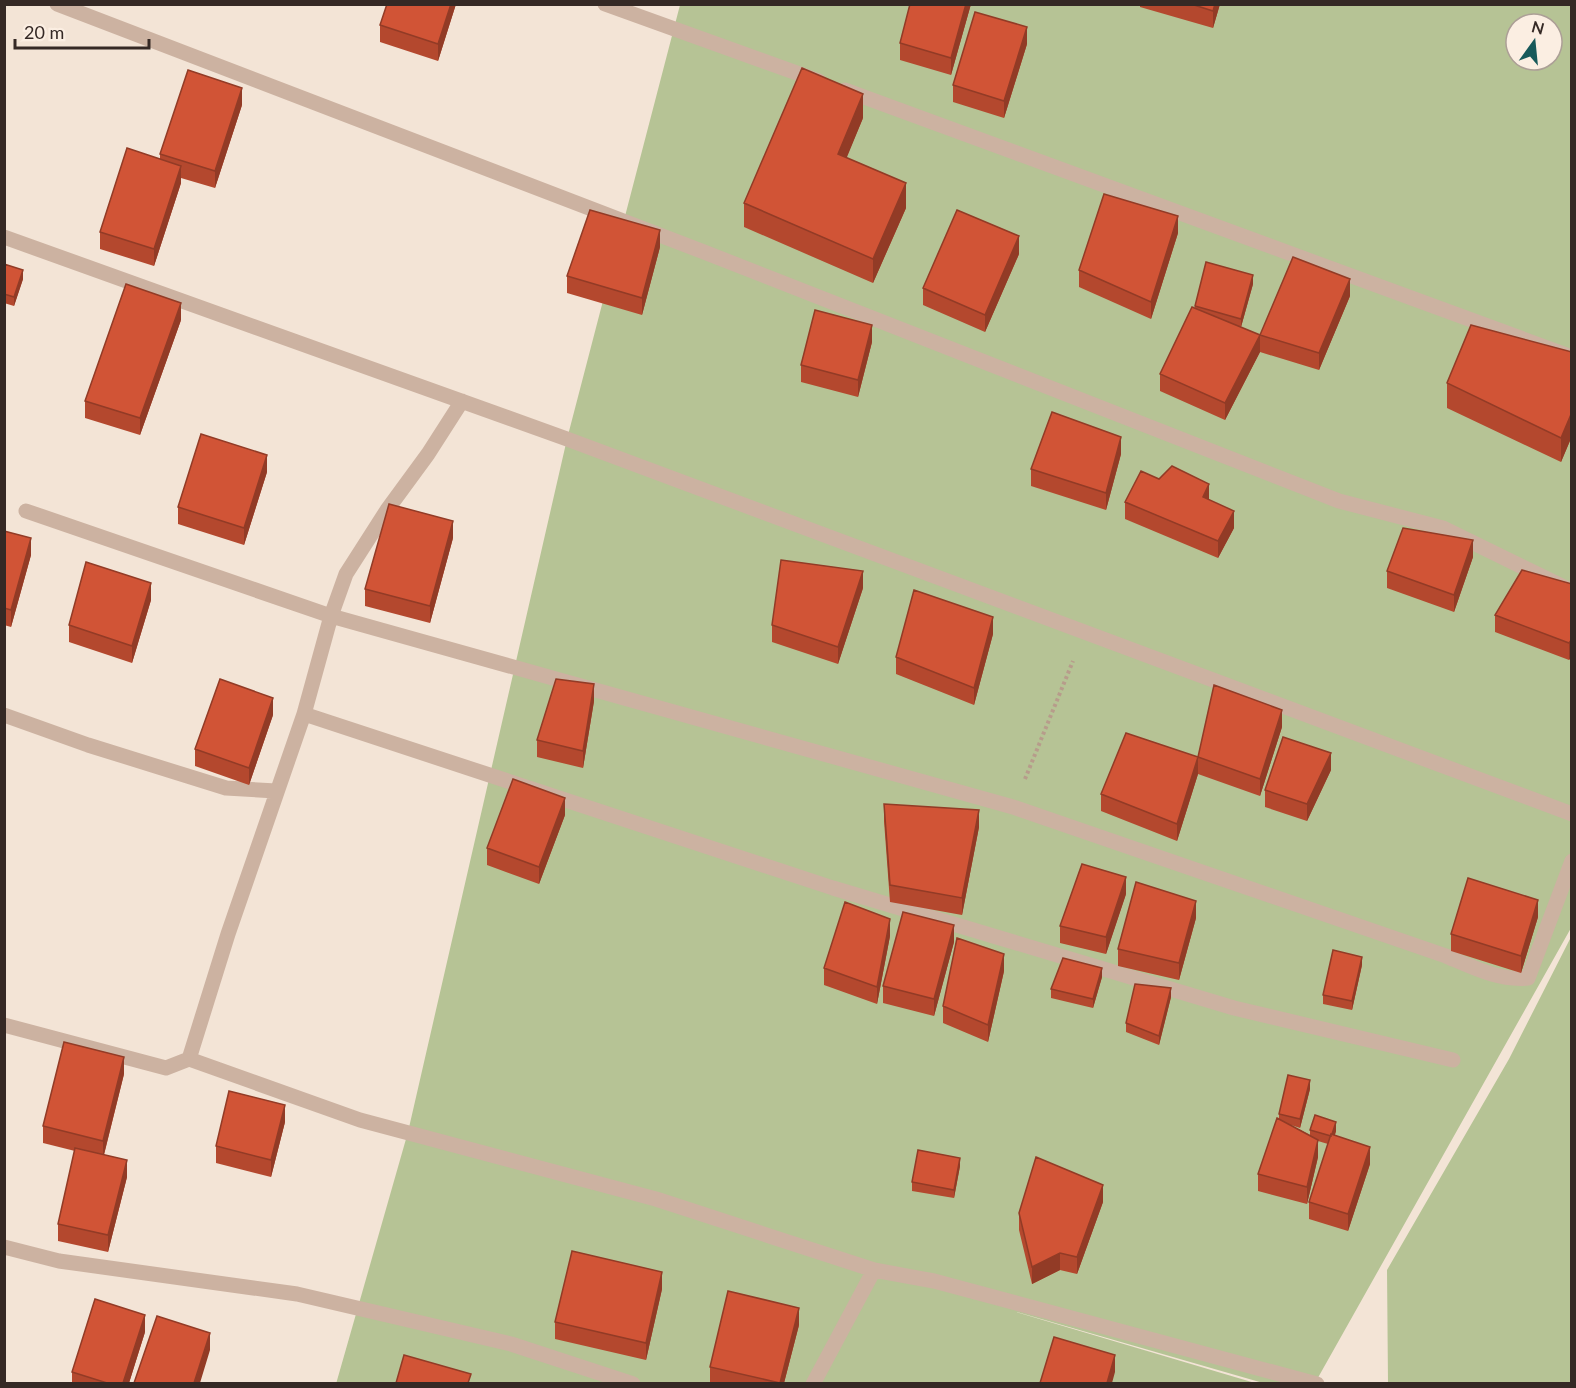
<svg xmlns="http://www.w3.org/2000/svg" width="1576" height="1388" font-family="Lato,sans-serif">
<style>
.green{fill:#b6c395;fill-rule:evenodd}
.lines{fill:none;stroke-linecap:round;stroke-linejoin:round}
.path{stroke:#b79c8b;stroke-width:4;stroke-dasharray:3 3;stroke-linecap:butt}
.street{stroke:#ccb2a1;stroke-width:15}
.wall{fill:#b4482e}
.shaded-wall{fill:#923b26}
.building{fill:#d15436;stroke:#923b26;stroke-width:1.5}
</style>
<rect width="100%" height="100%" fill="#f3e4d6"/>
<path class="green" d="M 680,5 L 1571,5 L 1571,928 L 1315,1383 L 1263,1383 L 1013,1311 L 1255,1383 L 336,1384 L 408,1132 L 567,439 ZM 1516,24 L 1552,24 L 1552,60 L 1516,60 Z
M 1571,937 L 1571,1383 L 1388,1383 L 1387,1270 L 1509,1059 Z"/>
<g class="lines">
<path class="path" d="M 1025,779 L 1073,661"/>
<path class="street" d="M 57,4 L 704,252 L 1339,501 L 1443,528 L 1572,591
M 605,4 L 819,81
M 845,90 L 1572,357
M 4,237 L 567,439 L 1572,814
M 26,511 L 331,616 L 1013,807 L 1446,956 C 1472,967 1499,981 1528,978 L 1572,861
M 304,714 L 833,888 L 1234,1008 L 1453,1060
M 4,715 L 88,745 L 226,788 L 276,791
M 4,1025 L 166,1068 L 189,1059 L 360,1120 L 656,1199 L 874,1270 L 934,1281 L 1317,1384
M 189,1059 L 228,934 L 304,714 L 331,616 L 346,574 L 387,510 L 428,454 L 462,401
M 4,1247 L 59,1261 L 297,1294 L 511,1344 L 633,1384
M 813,1384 L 874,1270"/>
</g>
<path class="wall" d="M 456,4 L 438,61 L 380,42 L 380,25 Z
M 910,4 L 971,4 L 951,75 L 900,60 L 900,43 Z
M 1140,4 L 1220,4 L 1213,28 L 1140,7 Z
M 1027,44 L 1004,118 L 953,102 L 953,85 Z
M 242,105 L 215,188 L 181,178 L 181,183 L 154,266 L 100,249 L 100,232 L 160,159 L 160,154 Z
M 863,118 L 846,158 L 906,208 L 873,283 L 744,227 L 744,203 Z
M 1178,233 L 1151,319 L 1079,287 L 1079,270 Z
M 660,247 L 642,315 L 567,293 L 567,276 Z
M 1019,254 L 985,332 L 923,305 L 923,288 Z
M 4,264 L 23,279 L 14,306 L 4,303 Z
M 1253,284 L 1241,327 L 1260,335 L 1350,296 L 1319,370 L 1260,352 L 1225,420 L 1160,391 L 1160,374 L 1195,308 L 1195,306 Z
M 181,320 L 140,435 L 85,418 L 85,401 Z
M 872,342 L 858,397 L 801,382 L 801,365 Z
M 1572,352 L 1572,436 L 1561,462 L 1447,408 L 1447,383 Z
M 1121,454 L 1106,510 L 1031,486 L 1031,469 Z
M 267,472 L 244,545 L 178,524 L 178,507 Z
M 1159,479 L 1209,499 L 1234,528 L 1218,558 L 1125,519 L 1125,502 Z
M 4,531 L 31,555 L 11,627 L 4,625 Z
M 453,538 L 430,623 L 365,606 L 365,589 Z
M 1473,557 L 1454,612 L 1387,588 L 1387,571 Z
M 1572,584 L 1572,656 L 1569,660 L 1495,632 L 1495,615 Z
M 863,588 L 838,664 L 772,642 L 772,625 Z
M 151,600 L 132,663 L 69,642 L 69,625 Z
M 993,634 L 974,705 L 896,674 L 896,657 Z
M 594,701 L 583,768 L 537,757 L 537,740 Z
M 273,715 L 249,785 L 195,766 L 195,749 Z
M 1282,727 L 1260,796 L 1198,774 L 1198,757 Z
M 1331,770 L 1307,821 L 1265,807 L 1265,790 Z
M 1198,774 L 1177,841 L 1101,811 L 1101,794 Z
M 884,804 L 979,827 L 962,915 L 890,902 L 884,821 Z
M 565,815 L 539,884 L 487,865 L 487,848 Z
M 1126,894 L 1106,954 L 1060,943 L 1060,926 Z
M 1538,917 L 1521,973 L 1451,951 L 1451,934 Z
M 1196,918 L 1179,980 L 1118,966 L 1118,949 Z
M 890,936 L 877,1004 L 824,985 L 824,968 Z
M 954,942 L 934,1016 L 883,1003 L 883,986 Z
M 1362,965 L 1352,1010 L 1323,1004 L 1323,995 Z
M 1004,971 L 988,1042 L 943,1023 L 943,1006 Z
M 1102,977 L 1093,1008 L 1051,998 L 1051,989 Z
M 1171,997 L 1159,1045 L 1126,1032 L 1126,1023 Z
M 124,1074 L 104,1155 L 127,1177 L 108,1252 L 58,1241 L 58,1224 L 75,1151 L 43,1143 L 43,1126 Z
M 1310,1089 L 1300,1128 L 1291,1125 L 1310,1135 L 1310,1130 L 1336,1131 L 1335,1135 L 1370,1164 L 1348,1231 L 1309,1219 L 1309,1202 L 1328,1144 L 1318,1141 L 1318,1157 L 1307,1204 L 1258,1191 L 1258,1174 L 1279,1119 L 1279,1114 Z
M 285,1122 L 271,1177 L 216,1163 L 216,1146 Z
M 960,1166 L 954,1198 L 912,1191 L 912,1182 Z
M 1103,1202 L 1077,1274 L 1060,1270 L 1032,1284 L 1019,1230 L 1019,1213 Z
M 662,1289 L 646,1360 L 555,1339 L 555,1322 Z
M 799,1325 L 784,1383 L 710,1383 L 710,1367 Z
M 145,1332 L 129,1383 L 72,1383 L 72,1372 Z"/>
<path class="shaded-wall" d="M 451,4 L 456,4 L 438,61 L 438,44 Z
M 966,4 L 971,4 L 951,75 L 951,58 Z
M 1215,4 L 1220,4 L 1213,28 L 1213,11 Z
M 1027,27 L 1027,44 L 1004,118 L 1004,101 Z
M 242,88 L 242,105 L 215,188 L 215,171 Z
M 863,94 L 863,118 L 838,179 L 838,154 Z
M 181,166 L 181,183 L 154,266 L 154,249 Z
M 906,183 L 906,208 L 873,283 L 873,259 Z
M 1178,216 L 1178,233 L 1151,319 L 1151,302 Z
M 660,230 L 660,247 L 642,315 L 642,298 Z
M 1019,236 L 1019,254 L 985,332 L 985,315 Z
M 23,270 L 23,279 L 14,306 L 14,297 Z
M 1253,275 L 1253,284 L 1241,327 L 1241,319 Z
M 1350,279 L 1350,296 L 1319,370 L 1319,353 Z
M 181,303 L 181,320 L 140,435 L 140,418 Z
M 872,325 L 872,342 L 858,397 L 858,380 Z
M 1260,335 L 1260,352 L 1225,420 L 1225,403 Z
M 1572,412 L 1572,436 L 1561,462 L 1561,438 Z
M 1121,437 L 1121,454 L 1106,510 L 1106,493 Z
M 267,455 L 267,472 L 244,545 L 244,528 Z
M 1209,484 L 1209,501 L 1203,497 Z
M 1234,511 L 1234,528 L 1218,558 L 1218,541 Z
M 453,521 L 453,538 L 430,623 L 430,606 Z
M 31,538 L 31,555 L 11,627 L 11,610 Z
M 1473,540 L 1473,557 L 1454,612 L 1454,595 Z
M 863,571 L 863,588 L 838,664 L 838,647 Z
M 151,583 L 151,600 L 132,663 L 132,646 Z
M 993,617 L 993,634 L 974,705 L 974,688 Z
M 1572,639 L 1572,656 L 1569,660 L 1569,643 Z
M 594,684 L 594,701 L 583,768 L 583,751 Z
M 273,698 L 273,715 L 249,785 L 249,768 Z
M 1282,710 L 1282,727 L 1260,796 L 1260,779 Z
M 1331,753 L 1331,770 L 1307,821 L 1307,804 Z
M 1198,757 L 1198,774 L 1177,841 L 1177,824 Z
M 565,798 L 565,815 L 539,884 L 539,867 Z
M 979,810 L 979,827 L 962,915 L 962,898 Z
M 1126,877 L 1126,894 L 1106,954 L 1106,937 Z
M 1538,900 L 1538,917 L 1521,973 L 1521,956 Z
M 1196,901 L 1196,918 L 1179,980 L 1179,963 Z
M 890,919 L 890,936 L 877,1004 L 877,987 Z
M 954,925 L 954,942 L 934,1016 L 934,999 Z
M 1004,954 L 1004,971 L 988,1042 L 988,1025 Z
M 1362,957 L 1362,965 L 1352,1010 L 1352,1001 Z
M 1102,968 L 1102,977 L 1093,1008 L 1093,999 Z
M 1171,988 L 1171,997 L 1159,1045 L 1159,1036 Z
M 124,1057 L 124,1074 L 103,1158 L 103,1141 Z
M 1310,1080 L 1310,1089 L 1300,1128 L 1300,1119 Z
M 285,1105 L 285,1122 L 271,1177 L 271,1160 Z
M 1336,1122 L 1336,1131 L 1331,1145 L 1331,1136 Z
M 1318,1140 L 1318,1157 L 1307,1204 L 1307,1187 Z
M 1370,1147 L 1370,1164 L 1348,1231 L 1348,1214 Z
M 960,1158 L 960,1166 L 954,1198 L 954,1190 Z
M 127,1160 L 127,1177 L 108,1252 L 108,1235 Z
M 1103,1185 L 1103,1202 L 1077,1274 L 1077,1257 Z
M 1060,1253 L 1060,1270 L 1032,1284 L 1032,1267 Z
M 662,1272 L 662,1289 L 646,1360 L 646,1343 Z
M 799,1308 L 799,1325 L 784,1383 L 780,1383 Z
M 145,1315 L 145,1332 L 129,1383 L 123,1383 Z
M 210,1333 L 210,1350 L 200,1383 L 194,1383 Z
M 1115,1355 L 1115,1372 L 1112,1383 L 1107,1383 Z"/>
<path class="building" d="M 387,4 L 451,4 L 438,44 L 380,25 Z
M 910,4 L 966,4 L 951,58 L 900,43 Z
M 1191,4 L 1215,4 L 1213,11 Z
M 975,12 L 1027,27 L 1004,101 L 953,85 Z
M 802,68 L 863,94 L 838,154 L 906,183 L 873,259 L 744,203 Z
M 188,70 L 242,88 L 215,171 L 160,154 Z
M 127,148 L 181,166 L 154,249 L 100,232 Z
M 1104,194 L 1178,216 L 1151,302 L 1079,270 Z
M 590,210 L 660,230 L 642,298 L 567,276 Z
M 957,210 L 1019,236 L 985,315 L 923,288 Z
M 1293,257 L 1350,279 L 1319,353 L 1260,335 Z
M 1206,262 L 1253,275 L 1241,319 L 1195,306 Z
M 4,264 L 23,270 L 14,297 L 4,294 Z
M 126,284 L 181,303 L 140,418 L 85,401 Z
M 1192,307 L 1260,335 L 1225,403 L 1160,374 Z
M 815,310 L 872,325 L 858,380 L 801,365 Z
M 1471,325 L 1572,352 L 1572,412 L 1561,438 L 1447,383 Z
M 1052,412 L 1121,437 L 1106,493 L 1031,469 Z
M 201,434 L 267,455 L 244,528 L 178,507 Z
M 1172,466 L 1209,484 L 1203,497 L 1234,511 L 1218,541 L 1125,502 L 1141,471 L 1159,479 Z
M 389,504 L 453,521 L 430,606 L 365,589 Z
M 1403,528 L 1473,540 L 1454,595 L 1387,571 Z
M 4,531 L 31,538 L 11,610 L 4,608 Z
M 781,560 L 863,571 L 838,647 L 772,625 Z
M 86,562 L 151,583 L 132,646 L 69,625 Z
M 1522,570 L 1572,584 L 1572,639 L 1569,643 L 1495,615 Z
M 914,590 L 993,617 L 974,688 L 896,657 Z
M 220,679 L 273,698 L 249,768 L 195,749 Z
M 556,679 L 594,684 L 583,751 L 537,740 Z
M 1214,685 L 1282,710 L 1260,779 L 1198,757 Z
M 1126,733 L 1198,757 L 1177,824 L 1101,794 Z
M 1283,737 L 1331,753 L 1307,804 L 1265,790 Z
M 513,779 L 565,798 L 539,867 L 487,848 Z
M 884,804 L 979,810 L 962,898 L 890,885 Z
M 1082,864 L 1126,877 L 1106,937 L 1060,926 Z
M 1468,878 L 1538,900 L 1521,956 L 1451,934 Z
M 1136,882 L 1196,901 L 1179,963 L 1118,949 Z
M 845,902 L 890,919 L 877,987 L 824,968 Z
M 903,912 L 954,925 L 934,999 L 883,986 Z
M 957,938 L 1004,954 L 988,1025 L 943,1006 Z
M 1333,950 L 1362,957 L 1352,1001 L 1323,995 Z
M 1063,958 L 1102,968 L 1093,999 L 1051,989 Z
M 1135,984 L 1171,988 L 1159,1036 L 1126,1023 Z
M 64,1042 L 124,1057 L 103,1141 L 43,1126 Z
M 1288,1075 L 1310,1080 L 1300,1119 L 1279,1114 Z
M 229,1091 L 285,1105 L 271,1160 L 216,1146 Z
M 1315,1115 L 1336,1122 L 1332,1134 L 1331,1134 L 1331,1136 L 1310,1130 Z
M 1277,1118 L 1318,1140 L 1307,1187 L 1258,1174 Z
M 1331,1134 L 1370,1147 L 1348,1214 L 1309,1202 Z
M 75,1148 L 127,1160 L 108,1235 L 58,1224 Z
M 918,1150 L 960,1158 L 954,1190 L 912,1182 Z
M 1036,1157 L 1103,1185 L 1077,1257 L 1060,1253 L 1032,1267 L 1019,1213 Z
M 572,1251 L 662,1272 L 646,1343 L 555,1322 Z
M 728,1291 L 799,1308 L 780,1383 L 710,1367 Z
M 95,1299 L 145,1315 L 123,1383 L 107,1383 L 72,1372 Z
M 157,1316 L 210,1333 L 194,1383 L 134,1383 Z
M 1054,1337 L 1115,1355 L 1107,1383 L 1040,1383 Z
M 404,1355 L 471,1374 L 468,1383 L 396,1383 Z"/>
<rect width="1576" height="1388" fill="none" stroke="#352925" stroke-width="12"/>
<g transform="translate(1534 42) rotate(15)"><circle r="28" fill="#fbeee2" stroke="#ac9f96" stroke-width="1.5"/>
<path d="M0-4.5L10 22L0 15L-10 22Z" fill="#17595a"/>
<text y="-9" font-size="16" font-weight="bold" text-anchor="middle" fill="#352925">N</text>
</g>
<path d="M15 39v9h134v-9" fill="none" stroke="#352925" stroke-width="3"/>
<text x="24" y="39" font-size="18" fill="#352925" stroke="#fbeee2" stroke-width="4.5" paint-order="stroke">20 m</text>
</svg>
